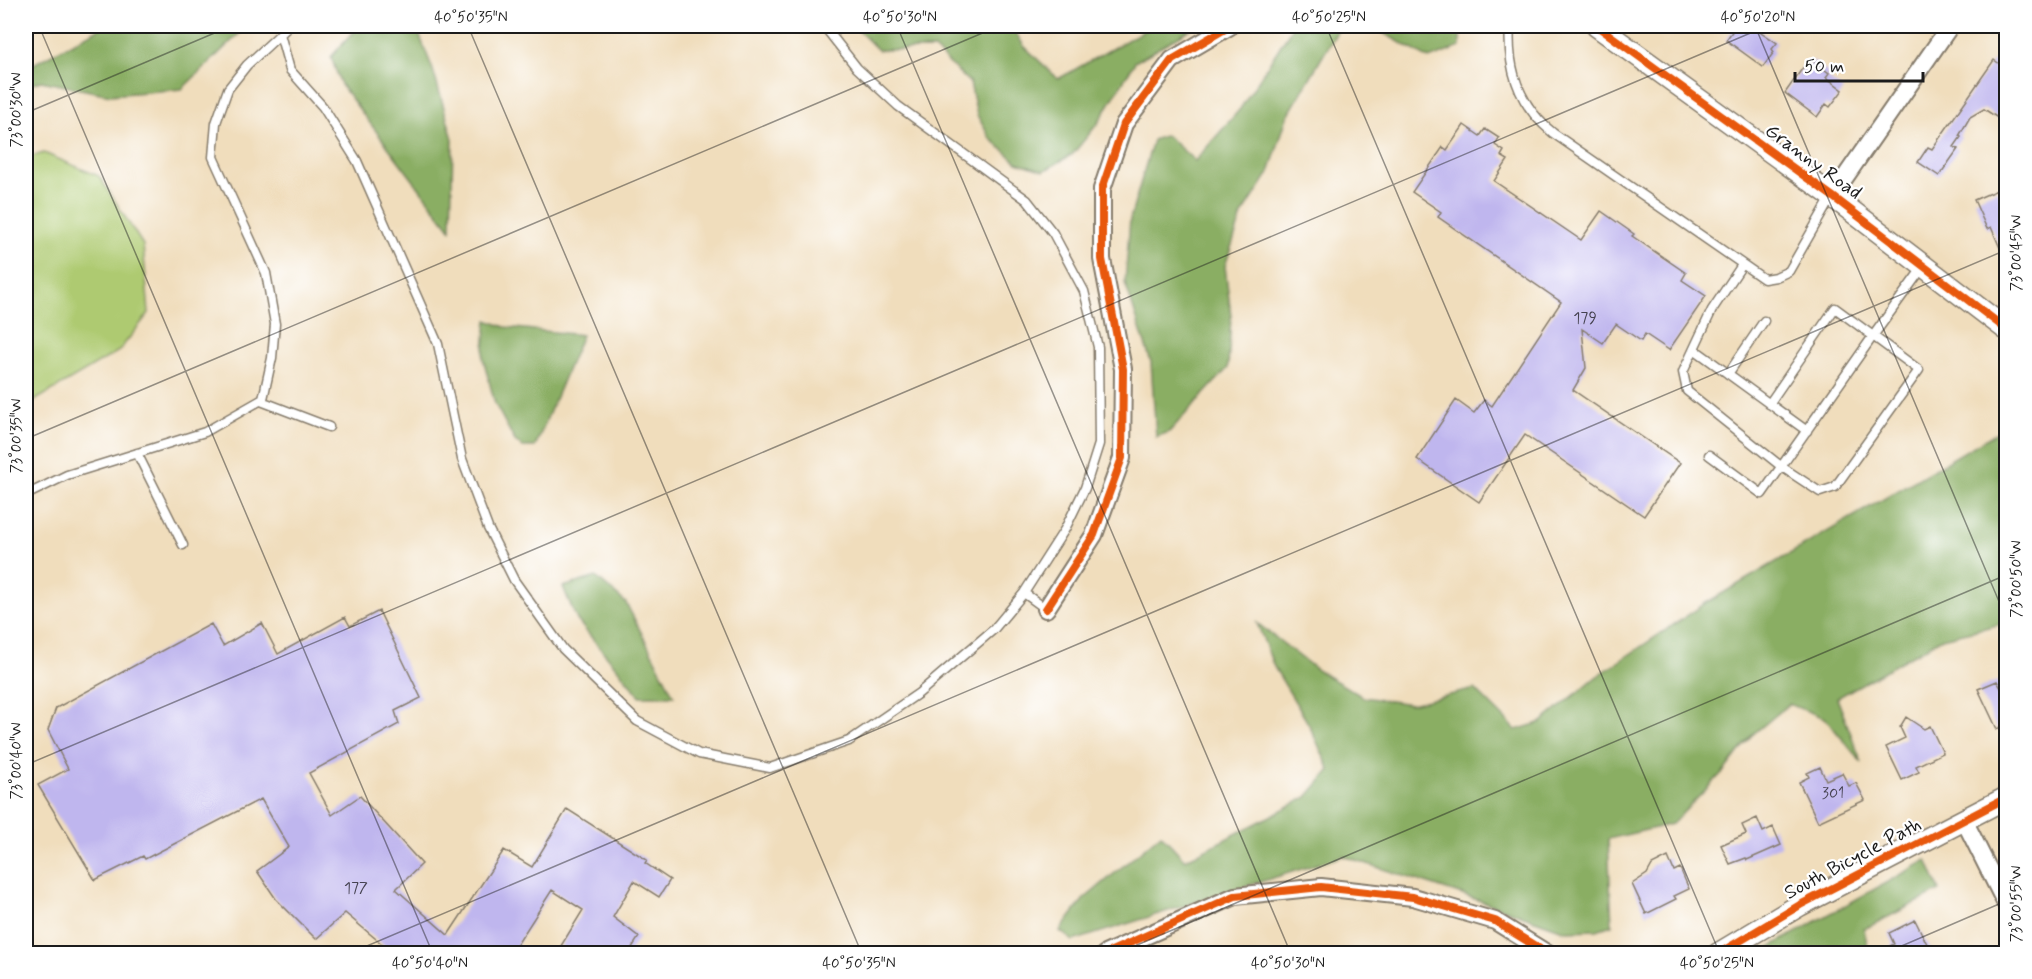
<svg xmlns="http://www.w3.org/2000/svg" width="2032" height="979" font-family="Mynerve,sans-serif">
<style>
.green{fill:#aeca71;stroke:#657346;stroke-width:1.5}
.forest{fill:#8aae63;stroke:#536540;stroke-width:1.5}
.building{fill:#bfb6ee}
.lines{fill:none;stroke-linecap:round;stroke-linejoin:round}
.service-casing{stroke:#867c6c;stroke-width:11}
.minor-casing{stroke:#867c6c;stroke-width:20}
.tertiary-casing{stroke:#867c6c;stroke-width:24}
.service{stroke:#fff;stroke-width:8}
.minor{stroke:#fff;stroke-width:16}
.tertiary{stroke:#fff;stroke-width:21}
.cycleway-casing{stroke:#fff;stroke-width:11}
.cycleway{stroke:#e8590c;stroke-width:8}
.ticks{fill:none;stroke:#1c1c1c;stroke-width:1.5;stroke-opacity:0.45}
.labels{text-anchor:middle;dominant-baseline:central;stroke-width:4.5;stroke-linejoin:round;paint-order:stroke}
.number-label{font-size:16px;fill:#454250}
.street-label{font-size:20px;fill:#1c1c1c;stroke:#fff}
.neatline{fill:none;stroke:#1c1c1c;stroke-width:2}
.ticks-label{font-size:15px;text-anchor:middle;fill:#1c1c1c}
</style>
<rect width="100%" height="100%" fill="#fff"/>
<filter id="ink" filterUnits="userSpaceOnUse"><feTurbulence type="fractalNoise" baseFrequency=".0167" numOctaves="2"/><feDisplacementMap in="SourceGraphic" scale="12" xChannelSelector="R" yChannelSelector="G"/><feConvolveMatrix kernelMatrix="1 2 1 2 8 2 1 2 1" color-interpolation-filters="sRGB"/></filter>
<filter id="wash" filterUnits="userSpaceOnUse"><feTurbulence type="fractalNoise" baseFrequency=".008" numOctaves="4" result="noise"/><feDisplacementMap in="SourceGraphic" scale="24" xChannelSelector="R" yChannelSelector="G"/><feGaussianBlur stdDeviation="1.35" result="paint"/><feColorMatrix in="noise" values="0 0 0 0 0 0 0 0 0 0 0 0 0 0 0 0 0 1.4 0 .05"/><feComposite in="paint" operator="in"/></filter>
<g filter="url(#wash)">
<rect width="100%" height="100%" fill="#f0ddbc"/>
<path class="green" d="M 44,153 L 99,176 L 143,245 L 149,313 L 119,351 L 26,406 L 26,158 Z"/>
<path class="forest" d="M 104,26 L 247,26 L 182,89 L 110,95 L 41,81 L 26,86 L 26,68 Z
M 359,26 L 416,26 L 433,70 L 453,139 L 451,230 L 341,85 L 331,57 Z
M 854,26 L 1011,26 L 1024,46 L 1058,79 L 1152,26 L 1196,26 L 1135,62 L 1098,123 L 1073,154 L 1044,171 L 1017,162 L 990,138 L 977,115 L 970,83 L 934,49 L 878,50 Z
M 1293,26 L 1460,26 L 1460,47 L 1429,59 L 1380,31 L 1338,30 L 1287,117 L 1269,173 L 1242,215 L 1225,266 L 1231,316 L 1228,368 L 1169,432 L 1156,437 L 1151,362 L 1125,283 L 1130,219 L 1153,140 L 1166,135 L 1195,161 L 1240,109 Z
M 487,320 L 505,327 L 582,335 L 535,447 L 523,447 L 515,441 L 495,404 L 483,358 Z
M 2006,427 L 2006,623 L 1942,638 L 1837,698 L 1862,763 L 1825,718 L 1789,704 L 1751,736 L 1725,770 L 1672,824 L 1608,839 L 1612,925 L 1597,930 L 1566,931 L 1487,903 L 1343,856 L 1073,941 L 1060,931 L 1083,900 L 1161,834 L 1185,860 L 1307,797 L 1330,770 L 1308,723 L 1274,667 L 1257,623 L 1317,670 L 1363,697 L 1411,704 L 1475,689 L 1516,730 L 1542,722 L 1596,677 L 1706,603 Z
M 596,577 L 626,603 L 674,696 L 640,696 L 577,620 L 563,587 Z
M 1927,860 L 1940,891 L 1864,929 L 1869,953 L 1759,953 Z"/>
<g id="blocks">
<path class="building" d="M 1736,26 L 1752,26 L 1777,43 L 1772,49 L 1774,52 L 1763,67 L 1726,40 Z
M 1994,60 L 2007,69 L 2007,124 L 1984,109 L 1970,117 L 1959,136 L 1961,137 L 1954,147 L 1958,149 L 1939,176 L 1918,162 L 1928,147 L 1932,149 Z
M 1813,61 L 1829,73 L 1826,77 L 1843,90 L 1830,107 L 1826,104 L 1817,117 L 1785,93 L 1804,66 L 1807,68 Z
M 1464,125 L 1480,136 L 1485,129 L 1499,138 L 1495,145 L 1504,151 L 1501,156 L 1508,160 L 1494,181 L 1581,240 L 1601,211 L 1634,234 L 1632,236 L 1686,273 L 1682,280 L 1706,296 L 1669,350 L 1645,334 L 1641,341 L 1616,324 L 1603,343 L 1582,329 L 1586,368 L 1573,390 L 1680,463 L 1644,516 L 1525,435 L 1479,502 L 1417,459 L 1456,400 L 1474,413 L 1484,400 L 1492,406 L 1561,302 L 1438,217 L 1441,212 L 1412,192 L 1443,147 L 1447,150 Z
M 1997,190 L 2007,212 L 2007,264 L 1991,227 L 1987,229 L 1974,200 Z
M 379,611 L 421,698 L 395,711 L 399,724 L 309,773 L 332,815 L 360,796 L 422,864 L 396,889 L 448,935 L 504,850 L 532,867 L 567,809 L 647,860 L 645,863 L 670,880 L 659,897 L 634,881 L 613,917 L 639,937 L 628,954 L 556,954 L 583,910 L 552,890 L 511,954 L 394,954 L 345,913 L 316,939 L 276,899 L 257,871 L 289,847 L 261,799 L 145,859 L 143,856 L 95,880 L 38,785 L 68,769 L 48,730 L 56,708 L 211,624 L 223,646 L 262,623 L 278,654 L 345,617 L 350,626 Z
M 1997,681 L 2007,698 L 2007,724 L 1997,729 L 1978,689 Z
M 1906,717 L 1924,729 L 1930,726 L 1943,753 L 1916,766 L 1919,772 L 1902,780 L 1886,747 L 1905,738 L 1900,727 Z
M 1820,767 L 1826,780 L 1842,773 L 1849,786 L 1856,783 L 1865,800 L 1818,822 L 1799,782 L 1809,777 L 1807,773 Z
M 1757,818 L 1763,832 L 1773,827 L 1781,845 L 1747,860 L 1746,858 L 1730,864 L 1721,845 L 1746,834 L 1742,825 Z
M 1668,857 L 1674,871 L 1680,868 L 1689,889 L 1674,896 L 1676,899 L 1646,914 L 1632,884 L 1647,874 L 1652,865 Z
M 1915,920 L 1932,954 L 1875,954 L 1894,944 L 1889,933 Z"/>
</g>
</g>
<g filter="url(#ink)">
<use href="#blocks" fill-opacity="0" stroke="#867c6c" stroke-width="1.5"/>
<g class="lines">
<g class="service-casing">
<path id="service" d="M 1510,26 C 1507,68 1519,106 1553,133 L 1764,279 L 1776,277 L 1789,271 L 1832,196
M 280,34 L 290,70 L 323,107 L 357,161 L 438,344 L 462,459 L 488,528 L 514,580 L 563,649 L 637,721 L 699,754 L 770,768 L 849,741 L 919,693 L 994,629 L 1024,593 L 1065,529 L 1085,488 L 1099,444 L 1098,347 L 1084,291 L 1053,233 L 1027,200 L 898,106 L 857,68 L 824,26
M 1742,265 L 1712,310 L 1683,372 L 1687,391 L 1782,467 L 1820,492 L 1835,487 L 1919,370 L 1873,336 L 1923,267
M 1694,349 L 1807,431
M 1728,374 L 1764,321
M 261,401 L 329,427
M 137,453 L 183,545
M 1709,455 L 1762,494 L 1873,336 L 1835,308 L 1769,404
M 26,495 L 67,475 L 205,432 L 263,399 L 272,358 L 275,324 L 266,273 L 213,157 L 216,123 L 228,89 L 247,65 L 289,26
M 1024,593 L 1046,609"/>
</g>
<g class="minor-casing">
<path id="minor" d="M 1832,196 L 1950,26
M 1046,609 L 1094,535 L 1122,458 L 1123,369 L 1102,259 L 1102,189 L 1124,124 L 1172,60 L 1230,26
M 1964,820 L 2006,904
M 1105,954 L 1235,896 L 1321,887 L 1413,897 L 1495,921 L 1548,954"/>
</g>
<g class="tertiary-casing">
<path id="tertiary" d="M 1597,26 L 1832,196 L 2006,329
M 1718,954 L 1800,905 L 2006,798"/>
</g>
<use href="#service" class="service"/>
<use href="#minor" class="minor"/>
<use href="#tertiary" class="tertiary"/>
<g class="cycleway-casing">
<path id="cycleway" d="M 1597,26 L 1832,196 L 2006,329
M 1046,609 L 1094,535 L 1122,458 L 1123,369 L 1102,259 L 1102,189 L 1124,124 L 1172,60 L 1230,26
M 1105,954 L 1235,896 L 1321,887 L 1413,897 L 1495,921 L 1548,954
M 1718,954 L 1800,905 L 2006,798"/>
</g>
<use href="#cycleway" class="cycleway"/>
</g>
</g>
<path class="ticks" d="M 39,26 L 433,954M 468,26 L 862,954M 897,26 L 1291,954M 1326,26 L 1720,954M 1755,26 L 2006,618M 26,113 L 231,26M 26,439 L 999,26M 26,765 L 1767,26M 348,954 L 2006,250M 1116,954 L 2006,575M 1883,954 L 2006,901"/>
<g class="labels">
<g class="number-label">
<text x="1585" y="318">179</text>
<text x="1833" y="793">301</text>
<text x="356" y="888">177</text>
</g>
<g class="street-label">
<text transform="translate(1813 162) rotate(36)">Granny Road</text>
<text transform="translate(1853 859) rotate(-28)">South Bicycle Path</text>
</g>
</g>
<rect width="2032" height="979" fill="none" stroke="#fff" stroke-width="66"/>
<path d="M1795 72v9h128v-9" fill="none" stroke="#1c1c1c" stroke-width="3"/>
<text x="1804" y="72" font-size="18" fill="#1c1c1c" stroke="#ffffff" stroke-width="4.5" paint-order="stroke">50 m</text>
<rect x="33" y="33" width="1966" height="913" class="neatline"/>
<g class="ticks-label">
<text x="471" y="22">40°50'35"N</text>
<text x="900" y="22">40°50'30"N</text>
<text x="1329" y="22">40°50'25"N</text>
<text x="1758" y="22">40°50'20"N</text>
<text transform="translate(16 110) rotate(-90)" y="5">73°00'30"W</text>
<text transform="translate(2016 253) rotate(-90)" y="5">73°00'45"W</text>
<text transform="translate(16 436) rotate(-90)" y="5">73°00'35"W</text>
<text transform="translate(2016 579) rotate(-90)" y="5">73°00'50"W</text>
<text transform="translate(16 761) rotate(-90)" y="5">73°00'40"W</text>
<text transform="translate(2016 904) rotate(-90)" y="5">73°00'55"W</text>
<text x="430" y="968">40°50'40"N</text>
<text x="859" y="968">40°50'35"N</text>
<text x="1288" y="968">40°50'30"N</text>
<text x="1717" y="968">40°50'25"N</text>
</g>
</svg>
